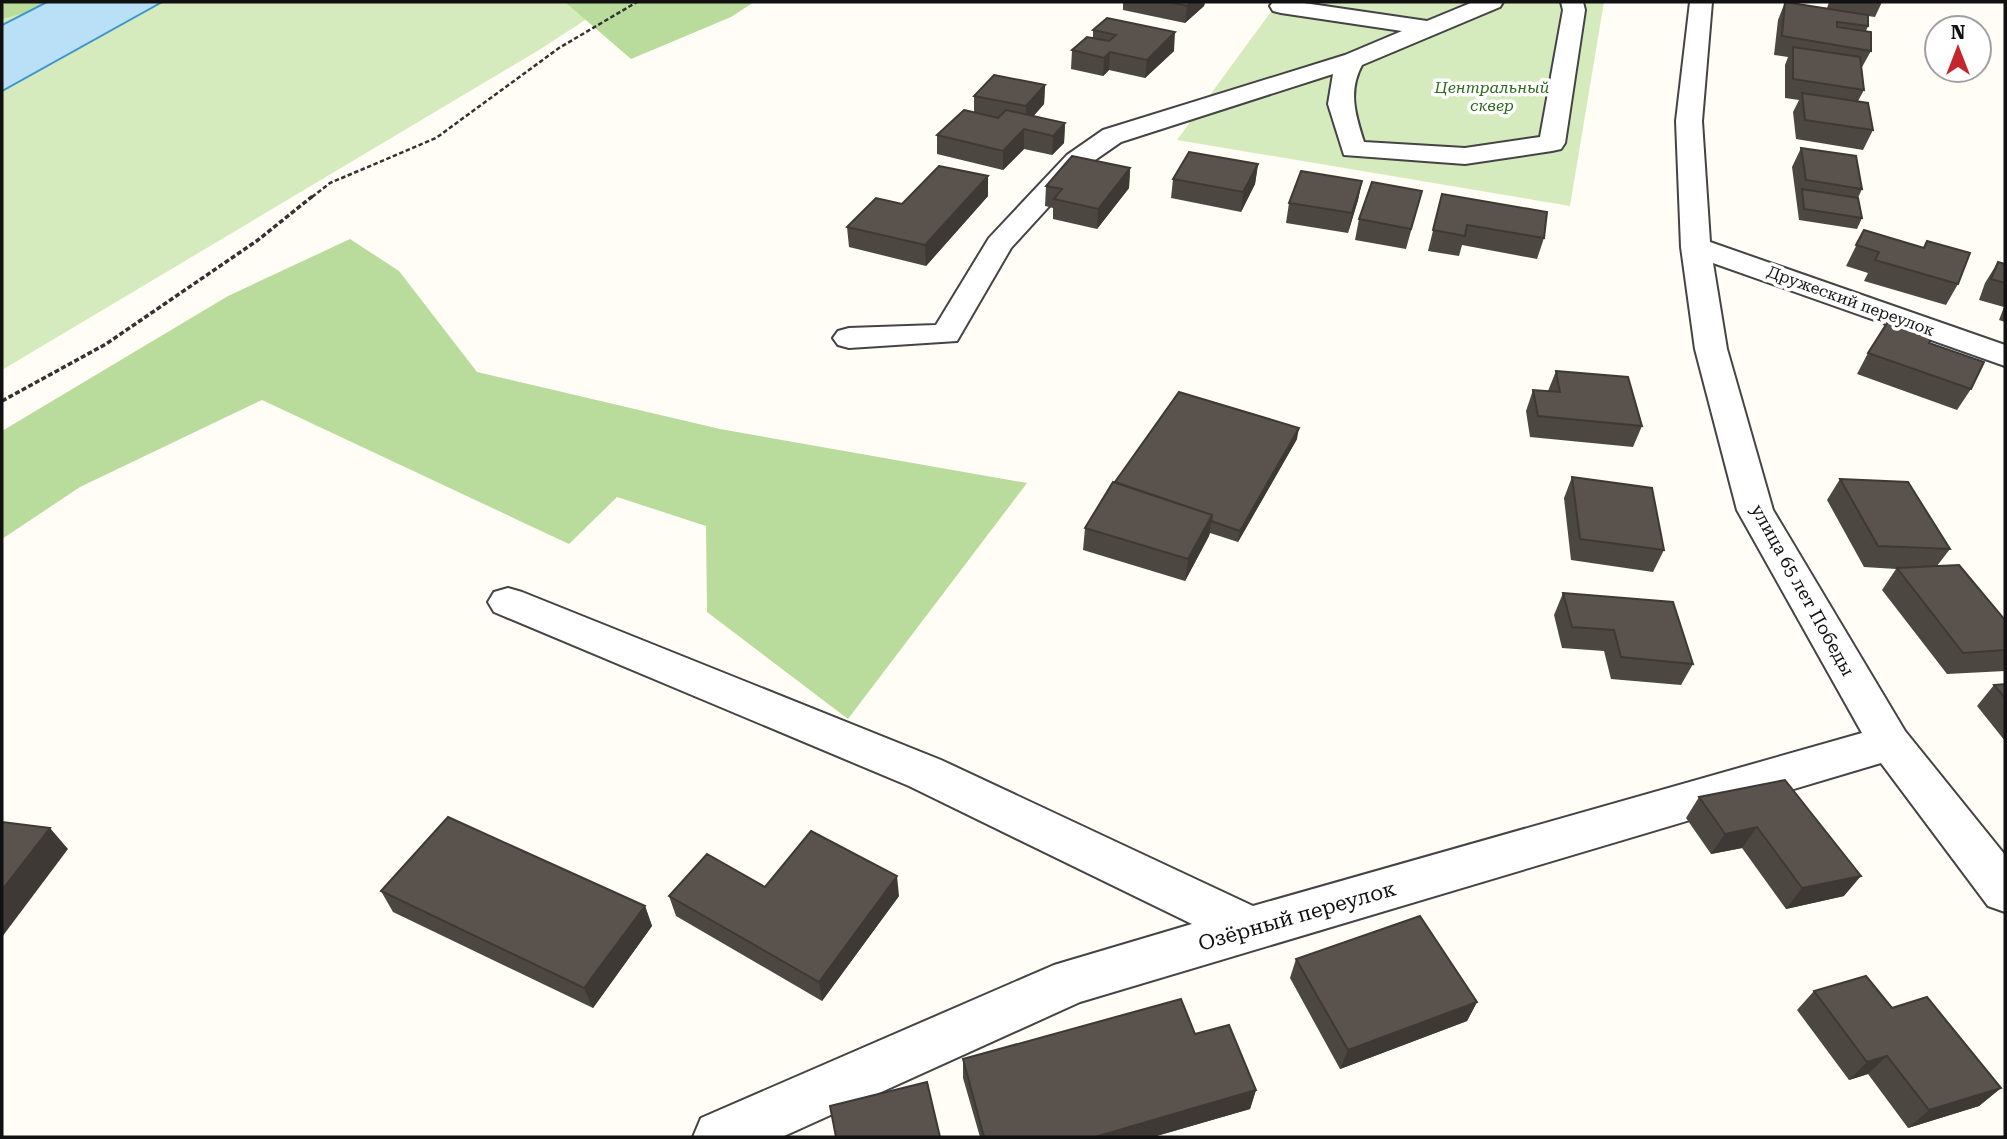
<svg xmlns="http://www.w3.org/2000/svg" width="2007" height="1139" font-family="'Roboto Serif',serif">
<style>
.green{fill:#d5ebbd}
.forest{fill:#b9dc9c}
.water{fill:#b9e0f7;stroke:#3f96cf;stroke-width:2}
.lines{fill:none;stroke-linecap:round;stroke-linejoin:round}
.minor-casing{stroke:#444;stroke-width:4}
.path-far1{stroke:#333;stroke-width:2.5;stroke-dasharray:4.5 2.5;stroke-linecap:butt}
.path{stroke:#333;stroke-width:3.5;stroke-dasharray:5 2.5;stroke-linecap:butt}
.minor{fill:#fff;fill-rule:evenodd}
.wall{fill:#4d4742}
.shaded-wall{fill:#3f3936}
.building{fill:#5a524d;stroke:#3f3936;stroke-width:2}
.labels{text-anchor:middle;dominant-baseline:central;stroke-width:7;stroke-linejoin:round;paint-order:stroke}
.far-park-label{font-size:16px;font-style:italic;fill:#2f6b1f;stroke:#fff}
.far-street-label{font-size:16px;fill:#111;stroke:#fff}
.street-label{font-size:18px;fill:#111;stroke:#fff}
.near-street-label{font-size:21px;fill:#111;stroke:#fff}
</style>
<rect width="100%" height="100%" fill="#fffdf5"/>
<path class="green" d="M 2,2 L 613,2 L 539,50 L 2,370 Z
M 1278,2 L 1604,2 L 1570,206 L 1177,140 Z"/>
<path class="forest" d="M 2,2 L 47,2 L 25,13 L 2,19 Z
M 565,2 L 564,2 L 754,2 L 731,17 L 631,59 Z
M 350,239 L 399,271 L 477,372 L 720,429 L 1027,483 L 848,719 L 707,612 L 706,526 L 617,497 L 569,544 L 262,400 L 80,487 L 2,539 L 2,431 L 228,296 Z"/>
<path class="water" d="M 47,2 L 162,2 L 2,91 L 2,25 Z"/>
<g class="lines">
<g class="minor-casing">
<path id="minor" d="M 1273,2 L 1297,2 L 1427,21 L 1473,2 L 1503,2 L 1500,7 L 1362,65 C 1348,91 1355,114 1364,142 L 1465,148 L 1540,137 L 1563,10 L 1561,2 L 1583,2 L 1585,10 L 1565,143 L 1561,149 L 1552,151 L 1465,164 L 1344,155 L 1328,104 L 1333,74 L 1121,142 L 1085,167 L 1011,248 L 957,341 L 849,348 L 838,345 L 833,338 L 838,331 L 849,328 L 936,325 L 989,238 L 1067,155 L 1103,130 L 1345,55 L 1402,31 L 1281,13 L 1273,11 L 1270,6 Z
M 1690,2 L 1712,2 L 1702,121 L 1710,242 L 2005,345 L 2005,366 L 1713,263 L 1727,349 L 1773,510 L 1905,731 L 2005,855 L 2005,912 L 1988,906 L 1881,763 L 1080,1002 L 782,1137 L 693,1137 L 701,1118 L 1054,965 L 1192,924 L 909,786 L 494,612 L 488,602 L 494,592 L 508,588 L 522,592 L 941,760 L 1253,906 L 1862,733 L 1737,510 L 1695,349 L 1681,247 L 1676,121 Z"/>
</g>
<path class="path-far1" d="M 312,197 L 330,183 L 436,138 L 559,48 L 637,2"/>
<path class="path" d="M 2,401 L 106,344 L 258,240 L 314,195"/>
<use href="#minor" class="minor"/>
</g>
<path class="wall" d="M 1123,2 L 1205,2 L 1204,6 L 1185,23 L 1123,10 Z
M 1785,2 L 1827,8 L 1829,2 L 1882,2 L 1875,17 L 1868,16 L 1868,26 L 1866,31 L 1871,51 L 1861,69 L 1864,90 L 1858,101 L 1873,130 L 1863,150 L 1796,139 L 1793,112 L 1799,100 L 1785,98 L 1785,65 L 1788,57 L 1774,55 L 1778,20 Z
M 1107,18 L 1174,51 L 1145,78 L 1109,70 L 1103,76 L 1071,69 L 1072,50 L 1093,38 L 1093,30 Z
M 1045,85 L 1044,104 L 1033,116 L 1065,123 L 1064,143 L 1052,155 L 1024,149 L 1003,170 L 937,154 L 937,135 L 974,112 L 974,96 Z
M 1801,148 L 1862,189 L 1858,198 L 1862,218 L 1857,229 L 1799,220 L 1792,167 Z
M 1258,164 L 1255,184 L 1241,212 L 1171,198 L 1173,179 Z
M 1130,168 L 1129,188 L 1097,229 L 1053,219 L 1053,208 L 1045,206 L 1046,186 Z
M 1362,181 L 1358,200 L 1348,233 L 1286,223 L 1289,203 Z
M 1422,191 L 1406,249 L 1355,240 L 1359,219 Z
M 1442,194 L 1544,238 L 1537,259 L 1462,245 L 1459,256 L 1428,251 Z
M 988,196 L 926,266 L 849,247 L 847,227 L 902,204 Z
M 1864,230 L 1923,248 L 1927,241 L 1958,284 L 1946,305 L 1864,281 L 1868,273 L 1846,266 Z
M 1998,262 L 2005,264 L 2005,322 L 1999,320 L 2004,307 L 1979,300 L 1985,283 Z
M 1929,343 L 1971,389 L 1957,410 L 1857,374 L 1868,353 Z
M 1556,371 L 1642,426 L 1633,447 L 1530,437 L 1526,411 L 1533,390 L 1548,391 Z
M 1297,439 L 1238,542 L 1210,533 L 1209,536 L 1185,581 L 1083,550 L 1085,528 L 1115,482 Z
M 1572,477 L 1664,550 L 1653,572 L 1571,560 L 1564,498 Z
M 1840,479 L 1950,549 L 1937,566 L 2005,620 L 2005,671 L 1947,674 L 1882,590 L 1896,569 L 1864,567 L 1827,500 Z
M 1563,593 L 1693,664 L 1681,685 L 1611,679 L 1604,651 L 1562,648 L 1554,615 Z
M 2005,684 L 2005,741 L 1977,706 L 1994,685 Z
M 1785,780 L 1844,896 L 1786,909 L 1742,848 L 1711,854 L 1686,818 L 1699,797 Z
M 765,887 L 899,896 L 822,1001 L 676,916 L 669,896 Z
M 381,891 L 645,906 L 652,926 L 593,1008 L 393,912 Z
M 1296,959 L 1477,1002 L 1467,1021 L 1340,1069 L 1290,978 Z
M 1814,991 L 1892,1008 L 2001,1088 L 1979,1106 L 1908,1128 L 1868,1074 L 1849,1080 L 1797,1010 Z
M 1195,1034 L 1256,1090 L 1250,1109 L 1153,1137 L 980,1137 L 963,1078 L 963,1059 Z"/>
<path class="shaded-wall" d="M 1191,2 L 1205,2 L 1204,6 L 1185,23 L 1187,6 Z
M 1175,32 L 1174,51 L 1145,78 L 1147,60 Z
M 1110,52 L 1109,70 L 1103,76 L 1104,58 Z
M 1045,85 L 1044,104 L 1026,125 L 1026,106 Z
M 1065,123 L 1064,143 L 1052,155 L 1053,136 Z
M 1024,129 L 1024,149 L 1003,170 L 1003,151 Z
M 1258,164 L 1255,184 L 1241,212 L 1243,192 Z
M 1130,168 L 1129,188 L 1097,229 L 1098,209 Z
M 988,176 L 988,196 L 926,266 L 925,245 Z
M 1362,181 L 1358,200 L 1348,233 L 1352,213 Z
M 1299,428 L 1297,439 L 1238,542 L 1240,531 Z
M 1212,515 L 1209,536 L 1185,581 L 1188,559 Z
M 1757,827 L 1742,848 L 1711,854 L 1725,834 Z
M 50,828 L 68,849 L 2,937 L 2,890 Z
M 897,876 L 899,896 L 822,1001 L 819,982 Z
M 1861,876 L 1844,896 L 1786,909 L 1802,888 Z
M 645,906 L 652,926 L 593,1008 L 584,988 Z
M 1477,1002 L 1467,1021 L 1340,1069 L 1348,1050 Z
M 1887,1056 L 1868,1074 L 1849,1080 L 1867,1062 Z
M 2001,1088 L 1979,1106 L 1908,1128 L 1929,1110 Z
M 1256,1090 L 1250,1109 L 1153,1137 L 1095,1137 Z"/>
<path class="building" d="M 1169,2 L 1191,2 L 1187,6 Z
M 1785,2 L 1868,15 L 1868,26 L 1837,22 L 1837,27 L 1871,32 L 1871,51 L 1782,36 Z
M 1107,18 L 1175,32 L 1147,60 L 1110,52 L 1104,58 L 1072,50 L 1087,37 L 1109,41 L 1116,35 L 1093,30 Z
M 1793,47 L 1860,57 L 1864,90 L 1793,79 Z
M 994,75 L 1045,85 L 1026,106 L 974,96 Z
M 1802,93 L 1868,103 L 1873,130 L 1805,120 Z
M 964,110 L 998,118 L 1006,110 L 1065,123 L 1053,136 L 1024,129 L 1003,151 L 937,135 Z
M 1801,148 L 1856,156 L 1862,189 L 1806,180 Z
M 1189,152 L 1258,164 L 1243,192 L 1173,179 Z
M 1072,156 L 1130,168 L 1098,209 L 1054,199 L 1062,189 L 1046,186 Z
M 939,166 L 988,176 L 925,245 L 847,227 L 876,198 L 902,204 Z
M 1301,171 L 1362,181 L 1352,213 L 1289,203 Z
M 1372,182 L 1422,191 L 1411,229 L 1359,219 Z
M 1802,189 L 1858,198 L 1862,218 L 1804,209 Z
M 1442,194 L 1547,212 L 1544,238 L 1467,225 L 1465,236 L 1433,230 Z
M 1864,230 L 1924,248 L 1927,241 L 1970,253 L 1958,284 L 1875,260 L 1879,252 L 1856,245 Z
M 1998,262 L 2005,264 L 2005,283 L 1991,279 Z
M 1889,320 L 1933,335 L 1929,343 L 1984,362 L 1971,389 L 1868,353 Z
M 1556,371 L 1628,377 L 1642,426 L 1538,416 L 1533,390 L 1560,392 Z
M 1179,392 L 1299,428 L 1240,531 L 1211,521 L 1212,515 L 1115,482 Z
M 1572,477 L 1652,488 L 1664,550 L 1580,539 Z
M 1840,479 L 1908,482 L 1950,549 L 1878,546 Z
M 1113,482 L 1212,515 L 1188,559 L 1085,528 Z
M 1959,565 L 2005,620 L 2005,650 L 1963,653 L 1897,568 Z
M 1563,593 L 1673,602 L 1693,664 L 1621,657 L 1614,630 L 1572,627 Z
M 2005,684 L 2005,698 L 1994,685 Z
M 1785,780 L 1861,876 L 1802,888 L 1757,827 L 1725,834 L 1699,797 Z
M 448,817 L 645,906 L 584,988 L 381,891 Z
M 2,822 L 50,828 L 2,890 Z
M 811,831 L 897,876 L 819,982 L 669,896 L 707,854 L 765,887 Z
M 1420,916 L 1477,1002 L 1348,1050 L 1296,959 Z
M 1866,976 L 1892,1008 L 1927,997 L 2001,1088 L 1929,1110 L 1887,1056 L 1867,1062 L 1814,991 Z
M 1181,999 L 1195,1034 L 1229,1025 L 1256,1090 L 1095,1137 L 984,1137 L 963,1059 Z
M 927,1082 L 940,1137 L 836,1137 L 830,1106 Z"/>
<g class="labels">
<g class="far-park-label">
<text x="1492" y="87">Центральный<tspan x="1492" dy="18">сквер</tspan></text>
</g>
<g class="far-street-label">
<text transform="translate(1851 301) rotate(20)">Дружеский переулок</text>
</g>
<g class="street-label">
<text transform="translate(1803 590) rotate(61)">улица 65 лет Победы</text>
</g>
<g class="near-street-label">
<text transform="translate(1297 916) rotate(-16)">Озёрный переулок</text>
</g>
</g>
<rect width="2007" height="1139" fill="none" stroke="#111111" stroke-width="7"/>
<g transform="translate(1958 49)"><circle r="33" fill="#ffffff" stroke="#a0a0a0" stroke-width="2"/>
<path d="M0-5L12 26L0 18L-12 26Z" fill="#c4262e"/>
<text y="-10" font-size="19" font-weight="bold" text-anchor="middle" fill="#111111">N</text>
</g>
</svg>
